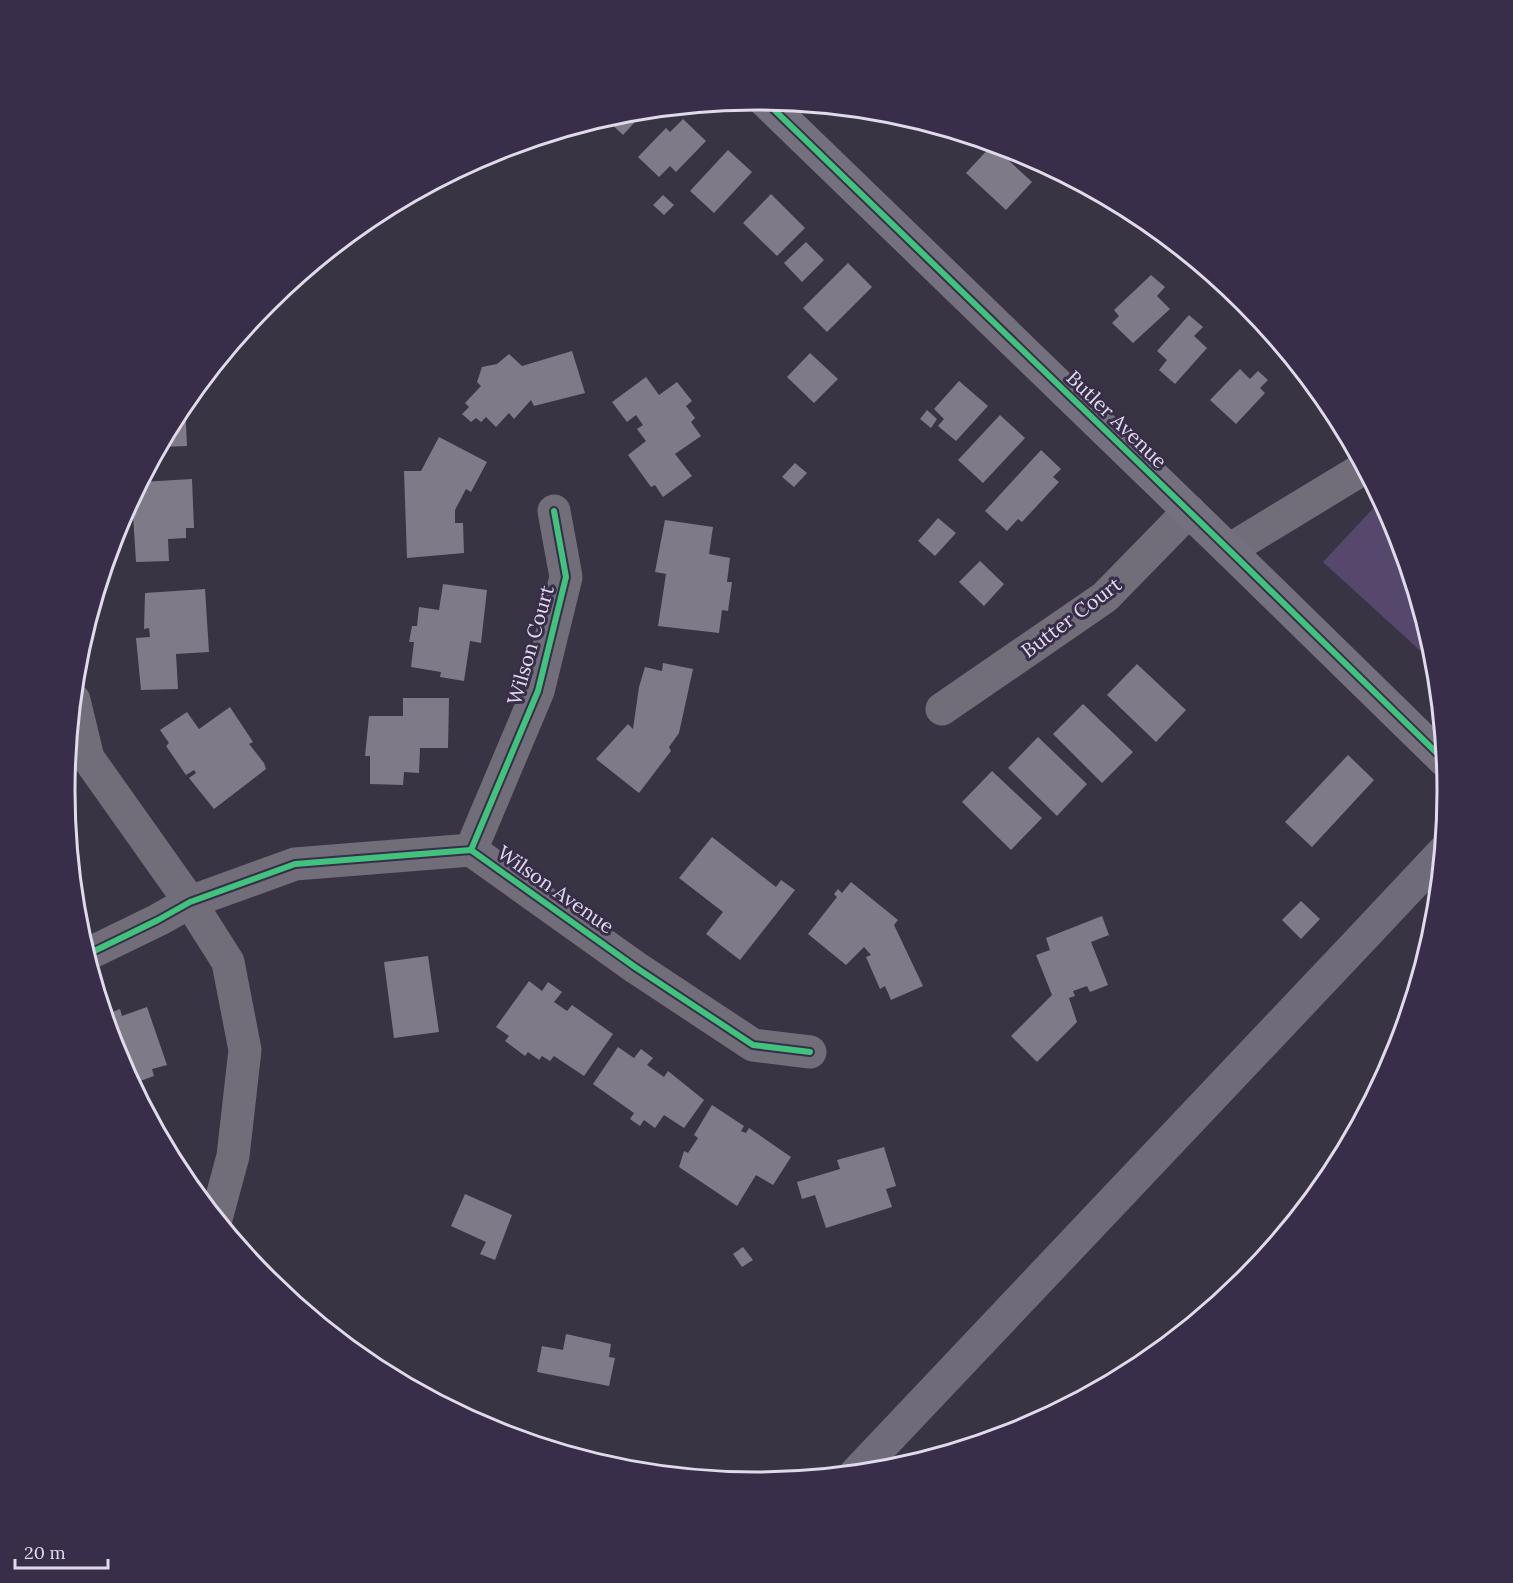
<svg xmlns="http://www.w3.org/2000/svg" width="1513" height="1583" font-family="Lora,serif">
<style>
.green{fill:#56486d}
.building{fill:#7f7a87}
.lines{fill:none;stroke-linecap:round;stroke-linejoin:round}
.street{stroke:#726e79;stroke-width:33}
.secondary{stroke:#75707e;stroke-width:33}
.highway{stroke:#706b7a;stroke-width:33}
.cycleway-casing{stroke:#382e49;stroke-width:10}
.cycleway{stroke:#40c37c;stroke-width:6}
.labels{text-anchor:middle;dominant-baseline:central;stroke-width:6;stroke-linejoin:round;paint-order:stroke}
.street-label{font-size:20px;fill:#e0daeb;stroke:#382e49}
.rim{fill:none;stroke:#e0daeb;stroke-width:3}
</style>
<rect width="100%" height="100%" fill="#393443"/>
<path class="green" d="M 1381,500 L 1396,527 L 1435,657 L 1436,665 L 1323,562 Z"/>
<path class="building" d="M 646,110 L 623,135 L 605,118 L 622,113 Z
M 683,119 L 706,141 L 676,172 L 670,166 L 659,177 L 638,157 L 666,128 L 670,132 Z
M 992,145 L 1032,182 L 1006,210 L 966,173 Z
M 728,150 L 752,172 L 714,213 L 690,191 Z
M 771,194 L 805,228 L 777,256 L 743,223 Z
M 663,195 L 674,205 L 664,215 L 653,205 Z
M 806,242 L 824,260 L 802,282 L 784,263 Z
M 848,263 L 872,287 L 827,332 L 803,308 Z
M 1151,275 L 1165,287 L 1157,296 L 1170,309 L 1133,343 L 1112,323 L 1119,316 L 1114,310 Z
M 1223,283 L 1246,302 L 1249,306 L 1247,308 L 1222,285 Z
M 1189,315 L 1203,327 L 1194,336 L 1207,348 L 1175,384 L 1159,370 L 1167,360 L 1157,351 Z
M 572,351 L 585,393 L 534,406 L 531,400 L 514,419 L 509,413 L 496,427 L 486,417 L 481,422 L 476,418 L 471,422 L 462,414 L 469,407 L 465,403 L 481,386 L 477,382 L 482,367 L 497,364 L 509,354 L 522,366 Z
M 810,353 L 838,379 L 814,403 L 787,377 Z
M 1240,369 L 1250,379 L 1258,371 L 1268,380 L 1260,388 L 1265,393 L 1236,424 L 1210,400 Z
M 646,377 L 659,395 L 677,382 L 692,401 L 686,406 L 695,418 L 691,422 L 701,436 L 675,454 L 692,476 L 663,497 L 655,485 L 651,487 L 628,455 L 646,441 L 637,429 L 643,425 L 636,415 L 627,422 L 612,402 Z
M 959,381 L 988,406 L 956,441 L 938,426 L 944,419 L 934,409 Z
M 185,402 L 187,446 L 160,447 L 181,407 Z
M 927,410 L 937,419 L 931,428 L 920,419 Z
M 1000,415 L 1025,438 L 983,483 L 958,460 Z
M 439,437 L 487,462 L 471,492 L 466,489 L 455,510 L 455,523 L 463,523 L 464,553 L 407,558 L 404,471 L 421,471 Z
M 1041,450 L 1061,469 L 1053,477 L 1059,482 L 1022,522 L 1018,519 L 1007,531 L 985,511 Z
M 795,463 L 807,473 L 794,487 L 782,477 Z
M 192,479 L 194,528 L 186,528 L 186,538 L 168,539 L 169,561 L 136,562 L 132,499 L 141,482 Z
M 938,518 L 956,533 L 935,556 L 918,541 Z
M 665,520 L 713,527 L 709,554 L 730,558 L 727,582 L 732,582 L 728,611 L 722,610 L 719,633 L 658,626 L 666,574 L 655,572 Z
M 980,561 L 1004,584 L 984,606 L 959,582 Z
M 443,584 L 487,590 L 481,643 L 470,641 L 464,681 L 440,677 L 441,672 L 411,667 L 414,642 L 409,642 L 412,626 L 417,626 L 419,607 L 439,610 Z
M 205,589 L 209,652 L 176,654 L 178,689 L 141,690 L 136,638 L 150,637 L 149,628 L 144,629 L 145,593 Z
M 663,663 L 693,669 L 679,733 L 669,747 L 671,751 L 639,793 L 596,759 L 628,724 L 633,729 L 639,687 L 645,667 L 662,671 Z
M 1137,664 L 1186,710 L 1156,742 L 1107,695 Z
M 403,698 L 449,698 L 448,748 L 420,748 L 419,773 L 404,772 L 403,785 L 370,784 L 370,756 L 365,756 L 369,716 L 403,716 Z
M 1083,704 L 1133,752 L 1102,783 L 1053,734 Z
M 230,707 L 253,742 L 249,744 L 264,763 L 266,769 L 214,809 L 189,778 L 196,773 L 194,770 L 186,775 L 166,746 L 169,743 L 160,730 L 187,712 L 199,729 Z
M 1038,737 L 1087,784 L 1057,816 L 1008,768 Z
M 1348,755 L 1374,780 L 1312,847 L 1285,822 Z
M 992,771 L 1042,818 L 1011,850 L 962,802 Z
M 712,837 L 776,887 L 781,880 L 795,890 L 740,960 L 706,934 L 723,912 L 679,878 Z
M 851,882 L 898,920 L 894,925 L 923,986 L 891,1000 L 885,986 L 880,989 L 866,957 L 871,955 L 864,947 L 846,965 L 808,934 L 837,897 L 834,894 L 838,889 L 842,893 Z
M 1301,901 L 1320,919 L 1301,939 L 1282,920 Z
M 1102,916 L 1109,935 L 1091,942 L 1108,985 L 1090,992 L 1087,986 L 1073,991 L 1075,996 L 1069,998 L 1077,1022 L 1037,1062 L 1011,1036 L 1052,995 L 1036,955 L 1050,950 L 1046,938 Z
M 428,956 L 439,1032 L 394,1038 L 384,962 Z
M 529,981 L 542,991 L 548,982 L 562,992 L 554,1002 L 567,1011 L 572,1005 L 613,1034 L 584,1076 L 554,1056 L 550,1061 L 542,1056 L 539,1060 L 528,1052 L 525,1056 L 505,1041 L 509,1036 L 496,1027 Z
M 147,1007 L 167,1065 L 152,1069 L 154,1076 L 132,1084 L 117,1056 L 105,1015 L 120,1009 L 122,1016 Z
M 618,1047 L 634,1058 L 641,1049 L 653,1058 L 647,1065 L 664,1077 L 668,1071 L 704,1100 L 684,1128 L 664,1115 L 655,1128 L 644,1120 L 640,1126 L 630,1119 L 634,1113 L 593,1084 Z
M 712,1105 L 744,1126 L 741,1131 L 746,1133 L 749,1128 L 791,1157 L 773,1185 L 756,1175 L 737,1206 L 679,1167 L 684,1151 L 688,1153 L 698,1138 L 694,1135 Z
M 884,1147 L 896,1186 L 886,1189 L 892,1207 L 826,1228 L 815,1195 L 802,1199 L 797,1182 L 840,1169 L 837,1160 Z
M 465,1194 L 512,1215 L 495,1260 L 480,1254 L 486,1242 L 451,1226 Z
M 743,1247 L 753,1260 L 742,1267 L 733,1254 Z
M 566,1334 L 611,1344 L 609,1357 L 615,1358 L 609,1386 L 537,1372 L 542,1346 L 563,1350 Z"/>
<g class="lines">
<path class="street" d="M 1229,550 L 1364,468
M 74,700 L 88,758 L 190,902 L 228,962 L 245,1050 L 233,1156 L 216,1219
M 942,709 L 1105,597 L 1189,511
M 471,850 L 538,691 L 566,577 L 554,511
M 86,955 L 158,920 L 190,902 L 295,864 L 471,850 L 635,967 L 753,1045 L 810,1052"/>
<path class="secondary" d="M 764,100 L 1229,550 L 1446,762"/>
<path class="highway" d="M 855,1474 L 1365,935 L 1443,852"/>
<g class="cycleway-casing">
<path id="cycleway" d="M 764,100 L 1229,550 L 1446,762
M 471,850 L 538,691 L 566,577 L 554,511
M 86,955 L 158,920 L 190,902 L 295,864 L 471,850 L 635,967 L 753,1045 L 810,1052"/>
</g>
<use href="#cycleway" class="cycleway"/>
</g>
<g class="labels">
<g class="street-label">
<text transform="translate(1117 419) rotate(44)">Butler Avenue</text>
<text transform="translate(1071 617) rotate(-37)">Butter Court</text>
<text transform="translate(530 645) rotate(-74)">Wilson Court</text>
<text transform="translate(556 889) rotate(35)">Wilson Avenue</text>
</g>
</g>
<path d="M0 0H1513V1583H0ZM75 791a681 681 0 1 1 1362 0a681 681 0 1 1-1362 0Z" fill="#382e49" fill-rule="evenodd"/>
<path class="rim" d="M75 791a681 681 0 1 1 1362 0a681 681 0 1 1-1362 0Z"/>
<path d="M15 1559v9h93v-9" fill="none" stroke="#e0daeb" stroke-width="3"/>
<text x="24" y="1559" font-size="18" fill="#e0daeb" stroke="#382e49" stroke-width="4.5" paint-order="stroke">20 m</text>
</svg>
